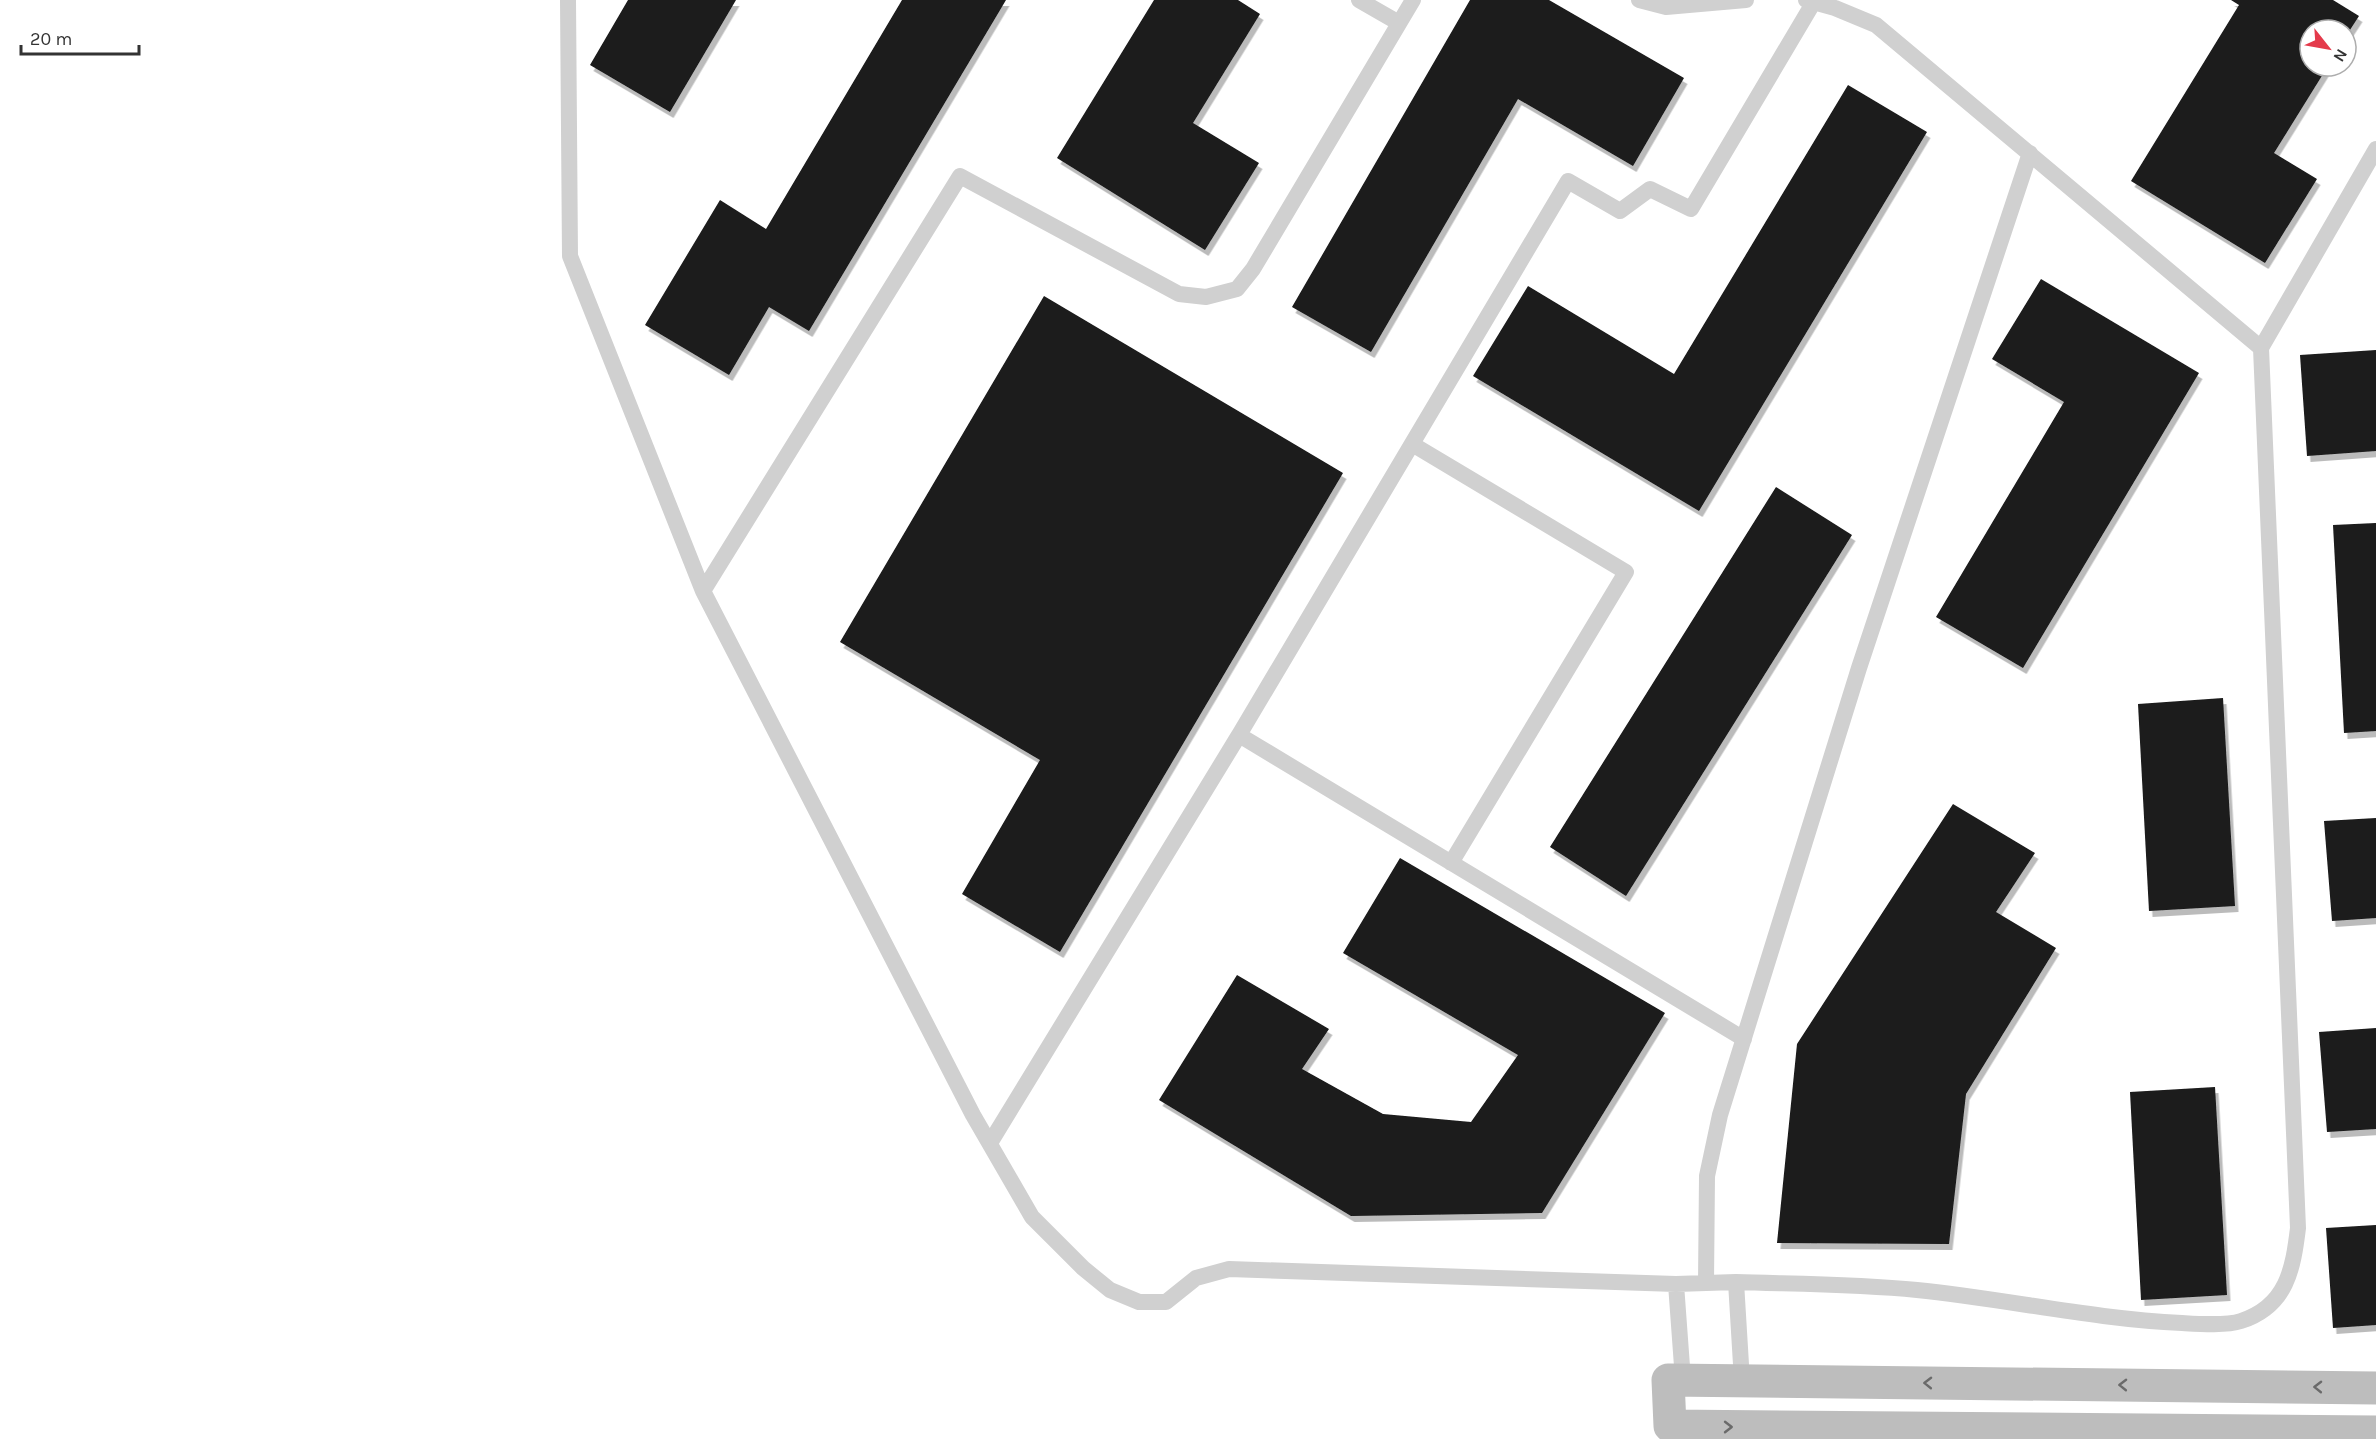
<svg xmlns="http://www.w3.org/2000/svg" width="2376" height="1439" font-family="Karla,sans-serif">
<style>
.building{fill:#1a1a1a;filter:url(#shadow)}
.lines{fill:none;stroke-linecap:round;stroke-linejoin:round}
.lane{stroke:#d0d0d0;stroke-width:16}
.secondary{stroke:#bdbdbd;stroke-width:33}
.oneway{stroke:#6a6a6a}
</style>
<defs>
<filter id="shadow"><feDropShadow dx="3.5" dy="6" stdDeviation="0" flood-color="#0004"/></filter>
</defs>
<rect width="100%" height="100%" fill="#fff"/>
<path class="building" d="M 628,0 L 736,0 L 670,112 L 590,65 Z
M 902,0 L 1006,0 L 809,331 L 769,307 L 729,375 L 645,325 L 720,200 L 766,229 Z
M 1154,0 L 1238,0 L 1260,14 L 1193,123 L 1259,163 L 1205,250 L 1057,158 Z
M 1470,0 L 1549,0 L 1684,78 L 1633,166 L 1518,99 L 1371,352 L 1292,307 Z
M 2231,0 L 2333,0 L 2359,16 L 2346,36 L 2346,30 L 2310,30 L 2310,66 L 2328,66 L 2274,153 L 2317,179 L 2265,263 L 2131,181 L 2239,5 Z
M 1848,85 L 1927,132 L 1699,511 L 1473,376 L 1528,286 L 1674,374 Z
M 2041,279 L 2199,373 L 2023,668 L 1936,617 L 2064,402 L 1992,359 Z
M 1044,296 L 1343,473 L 1060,952 L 962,894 L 1040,760 L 840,642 Z
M 2376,350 L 2376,451 L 2307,456 L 2300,355 Z
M 1776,487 L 1852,535 L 1626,896 L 1550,847 Z
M 2376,523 L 2376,731 L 2344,733 L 2333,525 Z
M 2223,698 L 2235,906 L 2149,911 L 2138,704 Z
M 1953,804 L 2035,853 L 1996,912 L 2056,948 L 1966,1094 L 1949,1244 L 1777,1243 L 1797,1044 Z
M 2376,818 L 2376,918 L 2332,921 L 2324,821 Z
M 1400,858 L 1665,1013 L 1542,1213 L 1351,1216 L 1159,1100 L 1237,975 L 1329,1029 L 1302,1069 L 1383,1114 L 1471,1122 L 1518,1055 L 1343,953 Z
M 2376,1028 L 2376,1129 L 2327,1132 L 2319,1032 Z
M 2215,1087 L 2227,1295 L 2141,1300 L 2130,1092 Z
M 2376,1225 L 2376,1325 L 2333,1328 L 2326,1228 Z"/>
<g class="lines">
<path class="lane" d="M 568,0 L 570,256 L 703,591 L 973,1115 L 1032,1217 L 1083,1268 L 1110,1290 L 1139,1302 L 1166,1302 L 1196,1278 L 1229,1269 L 1676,1284
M 1359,0 L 1399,23
M 1639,0 L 1666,7 L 1746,0
M 2261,348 L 2376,149
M 1412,444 L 1626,572 L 1451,863
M 703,591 L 960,176 L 1179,294 L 1206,297 L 1237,289 L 1253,269 L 1413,0
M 1744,1039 L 1239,735 L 1568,181 L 1620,211 L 1650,189 L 1691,209 L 1815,0
M 990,1143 L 1239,735
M 1736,1282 C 1796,1284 1857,1284 1917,1290 C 2006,1299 2093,1319 2182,1323 C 2199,1324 2226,1326 2241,1321 C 2287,1306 2293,1269 2298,1228 L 2261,348 L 1876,25 L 1835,8 L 1806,0
M 1706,1283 L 1707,1176 L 1720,1115 L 1859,668 L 2030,153
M 1683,1380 L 1676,1284 L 1736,1282 L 1742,1381"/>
<path class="secondary" d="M 2376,1388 L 1668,1380 L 1670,1426 L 2376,1432"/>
</g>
<defs><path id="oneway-chevron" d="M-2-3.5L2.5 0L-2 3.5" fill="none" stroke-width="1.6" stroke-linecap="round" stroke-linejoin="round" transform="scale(1.5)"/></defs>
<g class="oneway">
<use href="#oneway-chevron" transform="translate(1928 1383) rotate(-179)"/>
<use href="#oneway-chevron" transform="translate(2123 1385) rotate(-179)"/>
<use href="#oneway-chevron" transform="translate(2318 1387) rotate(-179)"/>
<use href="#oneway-chevron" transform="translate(1728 1427)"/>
</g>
<g transform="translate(2328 48) rotate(121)"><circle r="28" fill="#ffffff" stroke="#adadad" stroke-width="1.5"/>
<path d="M0-4.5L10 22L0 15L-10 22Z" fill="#e43a4b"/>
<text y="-9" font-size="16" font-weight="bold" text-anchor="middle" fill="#333333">N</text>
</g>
<path d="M21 45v9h118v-9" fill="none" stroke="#333333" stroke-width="3"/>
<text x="30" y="45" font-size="18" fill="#333333" stroke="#ffffff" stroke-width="4.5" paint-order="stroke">20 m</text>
</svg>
